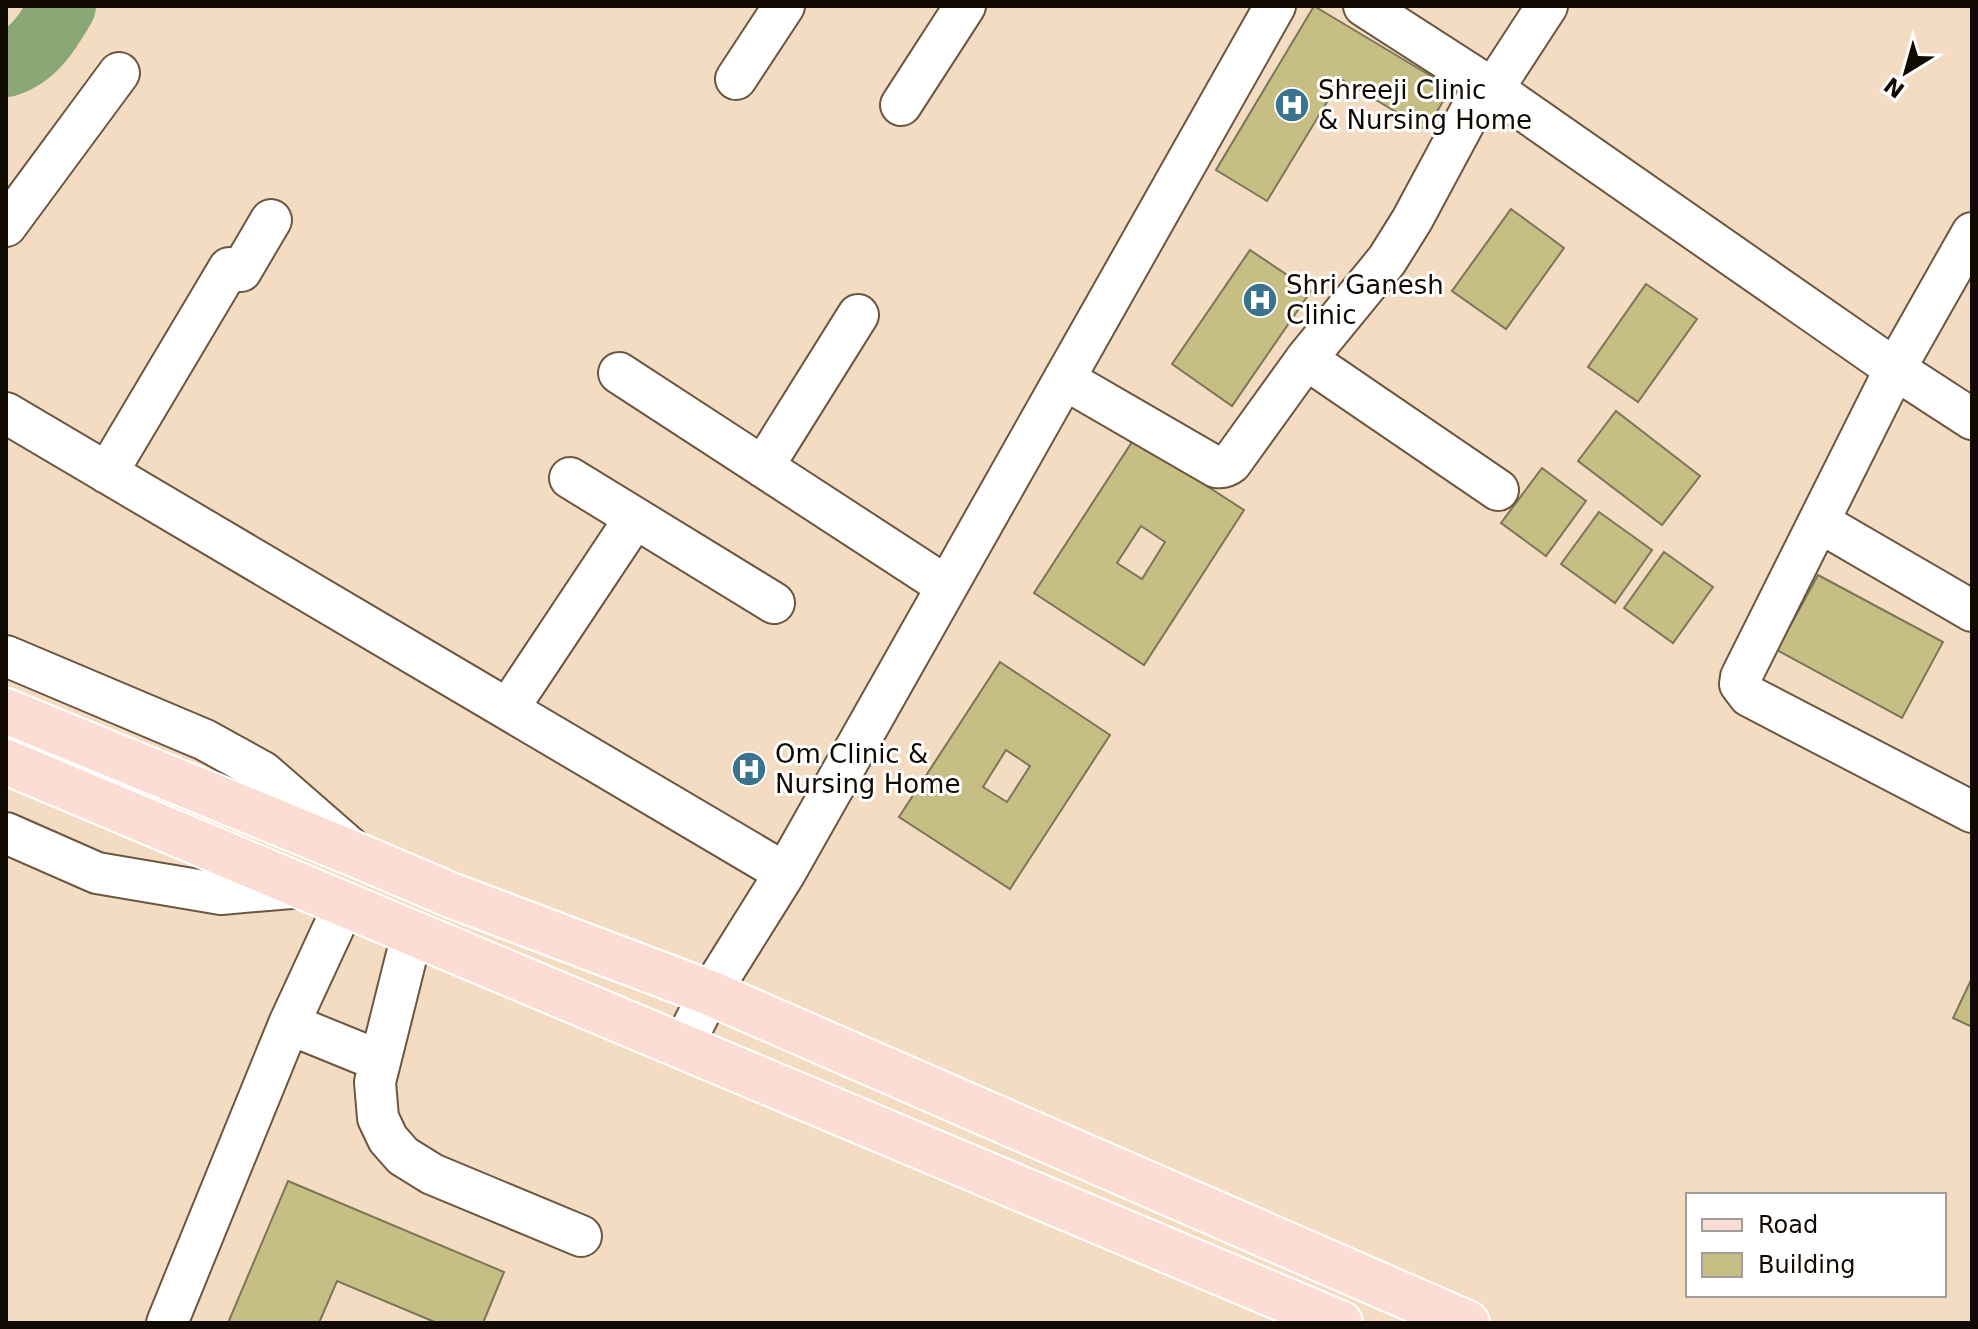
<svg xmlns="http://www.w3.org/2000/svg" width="1978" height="1329" font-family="'DejaVu Sans',sans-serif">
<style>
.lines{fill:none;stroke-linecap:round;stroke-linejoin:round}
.river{stroke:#89a875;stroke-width:66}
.building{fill:#c6be82;stroke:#7a7659;stroke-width:2;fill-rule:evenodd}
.minor-casing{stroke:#6b5741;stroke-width:44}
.major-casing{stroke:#fff;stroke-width:48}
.minor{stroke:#fff;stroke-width:40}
.major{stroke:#fcddd3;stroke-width:44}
.labels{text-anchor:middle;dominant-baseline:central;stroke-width:6;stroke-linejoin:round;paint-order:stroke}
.poi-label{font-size:26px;fill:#110a03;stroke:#fff;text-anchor:start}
</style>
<rect width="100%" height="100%" fill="#f4dcc2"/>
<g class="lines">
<path class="river" d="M 6,64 C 34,56 49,30 63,6"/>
</g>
<path class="building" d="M 1314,6 L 1451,88 L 1426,130 L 1341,79 L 1267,201 L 1216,170 Z
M 1511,209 L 1564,248 L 1506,329 L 1452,291 Z
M 1250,250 L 1311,291 L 1232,406 L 1172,364 Z
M 1646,284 L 1697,319 L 1638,402 L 1588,367 Z
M 1616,411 L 1700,476 L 1662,525 L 1578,461 Z
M 1134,439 L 1244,510 L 1144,665 L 1034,593 ZM 1141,526 L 1165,542 L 1142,579 L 1117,563 Z
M 1542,468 L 1586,501 L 1546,556 L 1501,523 Z
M 1599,512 L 1652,550 L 1615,603 L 1561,564 Z
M 1664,552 L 1713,587 L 1673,643 L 1624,608 Z
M 1818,575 L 1943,642 L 1902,718 L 1777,650 Z
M 1000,662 L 1110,735 L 1010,889 L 899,817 ZM 1006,750 L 1030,766 L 1007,802 L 983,787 Z
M 1972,978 L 1972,1027 L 1953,1018 Z
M 288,1181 L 504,1272 L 483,1323 L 437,1323 L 337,1281 L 319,1323 L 228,1323 Z"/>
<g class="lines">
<g class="minor-casing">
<path id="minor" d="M 1364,6 L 1493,89 L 1895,369 L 1972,419
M 736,79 L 784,6
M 1493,89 L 1547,6
M 901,105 L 965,6
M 6,226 L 119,73
M 1972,233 L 1895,369 L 1741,677 L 1740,684 L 1749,696 L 1972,812
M 1306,359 L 1498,490
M 619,373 L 946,586
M 1064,379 L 1216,467 C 1222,468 1226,467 1231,463 L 1306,359 L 1387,260 L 1412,220 L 1485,84
M 6,413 L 785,873
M 763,467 L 858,315
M 107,473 L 229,268 L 241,271 L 271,220
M 570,478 L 774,603
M 1819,522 L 1972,611
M 6,656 L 205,740 L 263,772 L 349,847
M 508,709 L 635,518
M 6,833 L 97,873 L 221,894 L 303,887
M 412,934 L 375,1082 L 378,1118 L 388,1139 L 403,1156 L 432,1174 L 581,1236
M 289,1024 L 380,1061
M 682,1047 L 710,993 L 785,873 L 1275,6
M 167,1323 L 289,1024 L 344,905"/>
</g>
<g class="major-casing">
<path id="major" d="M 6,711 L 359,856 L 453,896 L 710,993 L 1467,1323
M 6,762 L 1340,1323"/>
</g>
<use href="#minor" class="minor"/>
<use href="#major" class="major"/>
</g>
<defs>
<g id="hospital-disc" transform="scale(1.8)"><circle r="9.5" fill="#3a738c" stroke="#fff"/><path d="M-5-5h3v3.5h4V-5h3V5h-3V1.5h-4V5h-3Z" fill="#fff"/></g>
</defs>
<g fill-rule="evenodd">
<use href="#hospital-disc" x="1292" y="105"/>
<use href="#hospital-disc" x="1260" y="300"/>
<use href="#hospital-disc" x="749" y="769"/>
</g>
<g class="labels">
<g class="poi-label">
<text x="1318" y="90">Shreeji Clinic<tspan x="1318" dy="30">&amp; Nursing Home</tspan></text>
<text x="1286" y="285">Shri Ganesh<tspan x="1286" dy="30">Clinic</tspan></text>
<text x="775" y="754">Om Clinic &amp;<tspan x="775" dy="30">Nursing Home</tspan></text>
</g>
</g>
<rect width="1978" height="1329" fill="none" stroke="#110a03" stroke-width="16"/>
<rect x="1686" y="1193" width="260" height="104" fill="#ffffff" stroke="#a09d9a" stroke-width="2"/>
<rect x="1702" y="1219" width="40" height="12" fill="#fcddd3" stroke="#a09d9a" stroke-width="2"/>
<text x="1758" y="1233" font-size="24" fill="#110a03">Road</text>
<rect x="1702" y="1253" width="40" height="24" fill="#c6be82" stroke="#a09d9a" stroke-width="2"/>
<text x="1758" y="1273" font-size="24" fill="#110a03">Building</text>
<g transform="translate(1906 72) rotate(217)" stroke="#ffffff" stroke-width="6" paint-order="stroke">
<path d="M0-6L14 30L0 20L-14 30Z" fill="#110a03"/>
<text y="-12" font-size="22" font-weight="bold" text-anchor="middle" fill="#110a03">N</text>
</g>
</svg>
